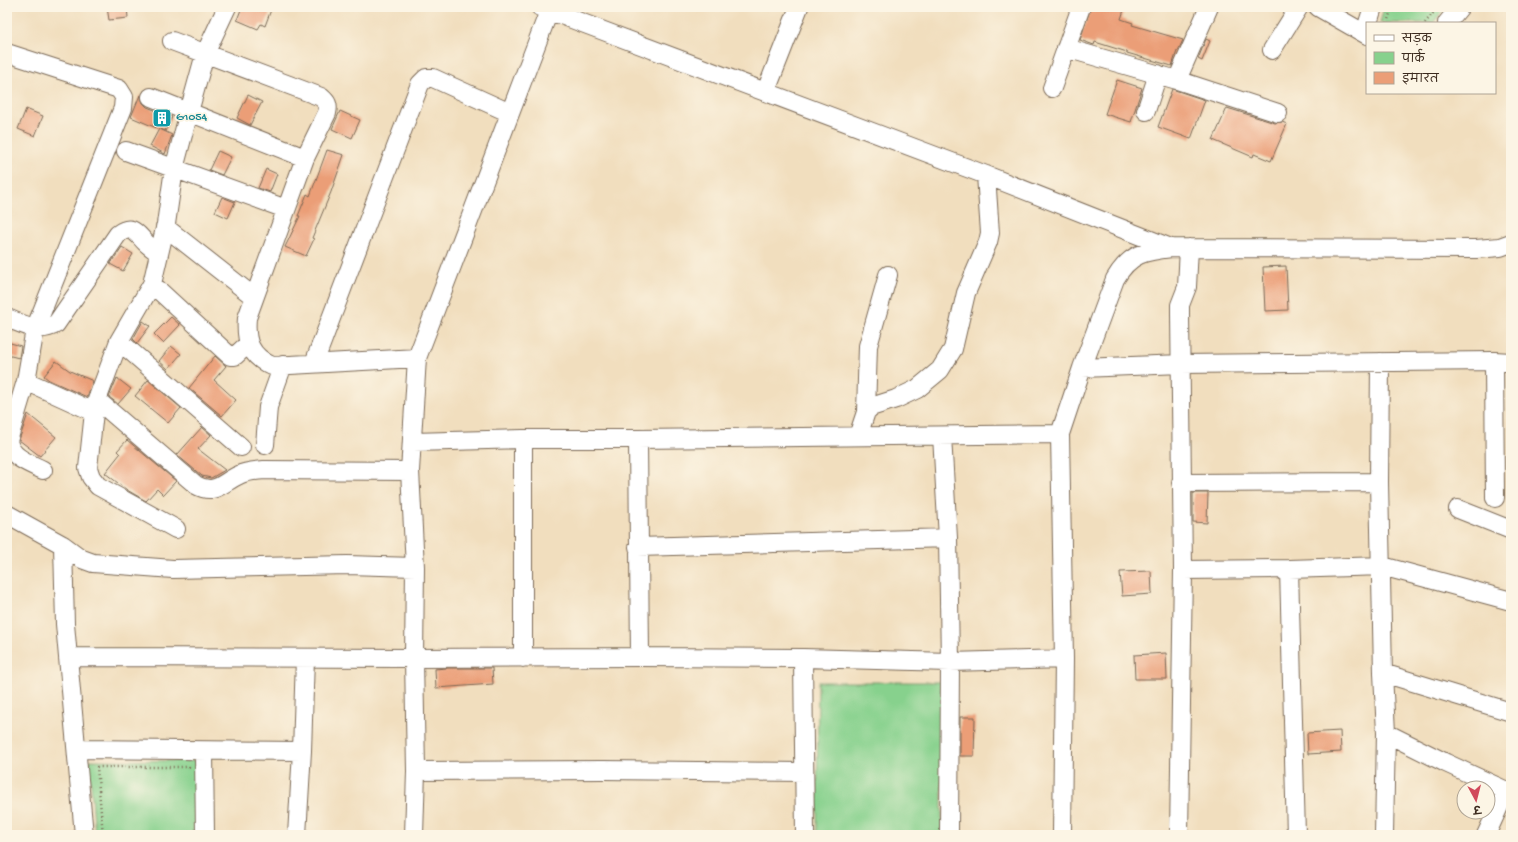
<svg xmlns="http://www.w3.org/2000/svg" width="1518" height="842" font-family="'Gochi Hand','Playpen Sans Deva',sans-serif">
<style>
.green{fill:#87d18d;stroke:#617e56}
.building{fill:#eb9e77}
.lines{fill:none;stroke-linecap:round;stroke-linejoin:round}
.minor-casing{stroke:#7b6956;stroke-width:20}
.path{stroke:#7b6956;stroke-width:2.5;stroke-dasharray:1 3;stroke-linecap:butt}
.minor{stroke:#fff;stroke-width:18}
.labels{text-anchor:middle;dominant-baseline:central;stroke-width:3.5;stroke-linejoin:round;paint-order:stroke}
.culture-label{font-size:12px;fill:#0d838f;stroke:#fcf5e5;text-anchor:start}
</style>
<rect width="100%" height="100%" fill="#fcf5e5"/>
<filter id="ink" filterUnits="userSpaceOnUse"><feTurbulence type="fractalNoise" baseFrequency=".025" numOctaves="2"/><feDisplacementMap in="SourceGraphic" scale="8" xChannelSelector="R" yChannelSelector="G"/><feConvolveMatrix kernelMatrix="1 2 1 2 8 2 1 2 1" color-interpolation-filters="sRGB"/></filter>
<filter id="wash" filterUnits="userSpaceOnUse"><feTurbulence type="fractalNoise" baseFrequency=".012" numOctaves="4" result="noise"/><feDisplacementMap in="SourceGraphic" scale="16" xChannelSelector="R" yChannelSelector="G"/><feGaussianBlur stdDeviation="0.9" result="paint"/><feColorMatrix in="noise" values="0 0 0 0 0 0 0 0 0 0 0 0 0 0 0 0 0 1.4 0 .05"/><feComposite in="paint" operator="in"/></filter>
<g filter="url(#wash)">
<rect width="100%" height="100%" fill="#f1debe"/>
<path class="green" d="M 1384,7 L 1446,7 L 1433,23 L 1380,23 Z
M 818,682 L 942,682 L 942,835 L 817,835 Z
M 89,760 L 196,761 L 197,835 L 95,835 Z"/>
<g id="blocks">
<path class="building" d="M 107,7 L 127,7 L 128,18 L 109,20 Z
M 242,7 L 272,7 L 265,26 L 261,24 L 258,29 L 237,20 Z
M 1091,7 L 1125,7 L 1121,19 L 1133,23 L 1132,25 L 1183,40 L 1178,51 L 1177,51 L 1172,66 L 1127,53 L 1127,52 L 1095,42 L 1094,45 L 1080,40 Z
M 1206,39 L 1210,41 L 1202,61 L 1198,59 Z
M 1117,80 L 1142,88 L 1131,122 L 1105,114 Z
M 1172,89 L 1205,100 L 1191,139 L 1158,127 Z
M 140,95 L 143,103 L 147,107 L 172,117 L 165,131 L 160,129 L 172,135 L 165,154 L 150,146 L 159,129 L 131,117 Z
M 248,95 L 262,102 L 250,125 L 237,118 Z
M 1227,108 L 1275,123 L 1282,122 L 1287,124 L 1271,161 L 1254,154 L 1253,157 L 1213,140 Z
M 26,109 L 43,116 L 35,136 L 18,129 Z
M 340,111 L 360,120 L 352,138 L 332,129 Z
M 327,150 L 344,155 L 331,192 L 312,238 L 314,239 L 306,256 L 285,247 L 300,216 L 298,216 L 307,194 L 310,196 Z
M 218,151 L 231,157 L 222,175 L 209,170 Z
M 266,169 L 277,174 L 270,192 L 258,188 Z
M 222,197 L 235,202 L 228,218 L 215,212 Z
M 122,247 L 133,254 L 123,271 L 110,264 Z
M 1286,266 L 1288,310 L 1265,311 L 1263,267 Z
M 171,317 L 180,325 L 163,343 L 154,334 Z
M 143,321 L 150,326 L 137,343 L 133,339 Z
M 7,342 L 21,346 L 19,358 L 7,355 Z
M 171,346 L 181,354 L 168,369 L 159,361 Z
M 215,356 L 226,366 L 214,380 L 236,400 L 222,416 L 189,388 Z
M 56,361 L 70,371 L 93,381 L 87,397 L 49,380 L 44,376 Z
M 117,378 L 131,389 L 118,404 L 109,397 Z
M 148,380 L 181,408 L 168,423 L 135,396 Z
M 28,414 L 56,437 L 40,456 L 19,440 Z
M 202,427 L 211,435 L 198,449 L 225,470 L 211,478 L 202,476 L 177,455 Z
M 127,440 L 176,481 L 163,495 L 157,489 L 146,501 L 127,490 L 105,473 L 120,454 L 117,451 Z
M 1193,493 L 1208,493 L 1207,523 L 1193,522 Z
M 1151,571 L 1152,594 L 1122,596 L 1120,572 Z
M 1166,653 L 1167,679 L 1135,679 L 1134,655 Z
M 446,668 L 492,668 L 493,684 L 436,688 L 435,669 Z
M 960,717 L 975,717 L 974,756 L 960,756 Z
M 1340,731 L 1341,752 L 1308,754 L 1307,733 Z"/>
</g>
</g>
<g filter="url(#ink)">
<use href="#blocks" fill-opacity="0" stroke="#7b6956" stroke-width="1"/>
<g class="lines">
<g class="minor-casing">
<path id="minor" d="M 540,7 L 986,175 L 1171,248
M 1318,7 L 1367,35
M 1368,23 L 1373,7
M 1447,23 L 1460,7
M 172,41 L 321,97 C 327,102 329,105 327,113 L 305,158 L 247,318 C 245,341 250,356 272,366 L 417,358
M 1066,48 L 1177,80 L 1278,113
M 1272,50 L 1299,7
M 7,53 L 119,89 L 124,97 L 123,108 L 35,329 L 26,381 L 8,441 C 11,458 29,463 43,470
M 1177,80 L 1209,7
M 1052,88 L 1081,7
M 766,91 L 799,7
M 151,97 L 305,158
M 1146,111 L 1158,74
M 126,151 L 286,209
M 165,227 L 254,297
M 152,284 L 230,356 L 235,356 L 249,343
M 7,318 C 23,324 39,334 56,324 L 118,234 C 132,223 137,234 146,243 C 150,247 155,250 159,253
M 119,341 L 241,447
M 1494,361 L 1495,498
M 1380,362 L 1379,482 L 1383,673 L 1386,733 L 1384,835
M 314,363 L 420,84 L 426,78 L 433,78 L 510,113
M 1082,368 L 1181,364 L 1494,361 L 1511,362
M 26,381 L 94,412
M 97,400 L 196,485 C 215,496 223,482 239,475 C 246,471 255,471 264,470 L 410,471
M 866,412 L 868,346 L 888,275
M 858,436 L 866,412 L 871,407 L 896,399 L 917,389 L 940,370 L 953,349 L 966,293 L 988,242 L 990,233 L 986,175
M 942,436 L 948,538 L 950,662 L 949,835
M 638,439 L 640,657
M 413,442 L 523,439 L 638,439 L 1060,434
M 265,445 L 268,407 L 283,365
M 1181,483 L 1379,482
M 1458,509 L 1511,530
M 7,514 L 63,545 L 82,559 L 93,563 L 173,569 L 347,565 L 415,567
M 176,529 L 98,486 L 91,477 L 88,468 L 94,412 L 97,400 L 119,341 L 152,284 L 166,224 L 174,169 L 189,112 L 205,54 L 227,7
M 63,545 L 65,624 L 84,835
M 638,547 L 948,538
M 1289,569 L 1296,835
M 1183,570 L 1289,569 L 1382,566 L 1511,601
M 68,657 L 414,658 L 640,657 L 803,658 L 950,662 L 1064,659
M 523,658 L 523,439
M 803,658 L 805,835
M 1383,673 L 1511,712
M 1386,733 L 1446,763 L 1511,793
M 77,749 L 302,751
M 204,751 L 205,835
M 416,771 L 603,770 L 804,772
M 297,835 L 302,751 L 305,658
M 414,835 L 416,771 L 414,658 L 415,567 L 410,471 L 417,358 L 549,11
M 1062,835 L 1064,659 L 1060,434 L 1082,368 L 1115,279 C 1130,253 1145,251 1172,248 L 1476,249 L 1500,247 L 1511,243
M 1179,835 L 1183,570 L 1180,314 L 1180,305 L 1187,287 L 1189,248
M 1486,835 L 1506,791"/>
</g>
<path class="path" d="M 1387,23 L 1392,7
M 1425,23 L 1438,7
M 103,835 L 97,767 L 189,767 L 189,769"/>
<use href="#minor" class="minor"/>
</g>
</g>
<defs>
<g id="building-square" transform="scale(1)"><rect x="-9" y="-9" width="18" height="18" rx="4" fill="#0f9aa8" stroke="#fcf5e5"/><path d="M-4-6H4V6H1V3H-1V6H-4ZM-2.5-4.3h1.7v1.8h-1.7ZM.8-4.3h1.7v1.8H.8ZM-2.5-1h1.7V.8h-1.7ZM.8-1h1.7V.8H.8Z" fill="#fff"/></g>
</defs>
<g fill-rule="evenodd">
<use href="#building-square" x="162" y="118"/>
</g>
<g class="labels">
<g class="culture-label">
<text x="176" y="118">G1054</text>
</g>
</g>
<rect width="1518" height="842" fill="none" stroke="#fcf5e5" stroke-width="24"/>
<rect x="1366" y="22" width="130" height="72" fill="#fcf5e5" stroke="#afa495"/>
<rect x="1374" y="35" width="20" height="6" fill="#ffffff" stroke="#afa495"/>
<text x="1402" y="42" font-size="12" fill="#3b2a1e">सड़क</text>
<rect x="1374" y="52" width="20" height="12" fill="#87d18d" stroke="#afa495"/>
<text x="1402" y="62" font-size="12" fill="#3b2a1e">पार्क</text>
<rect x="1374" y="72" width="20" height="12" fill="#eb9e77" stroke="#afa495"/>
<text x="1402" y="82" font-size="12" fill="#3b2a1e">इमारत</text>
<g transform="translate(1476 800) rotate(173)"><circle r="19" fill="#fcf5e5" stroke="#afa495"/>
<path d="M0-3L7 15L0 10L-7 15Z" fill="#d1495b"/>
<text y="-6" font-size="11" font-weight="bold" text-anchor="middle" fill="#3b2a1e">उ</text>
</g>
</svg>
